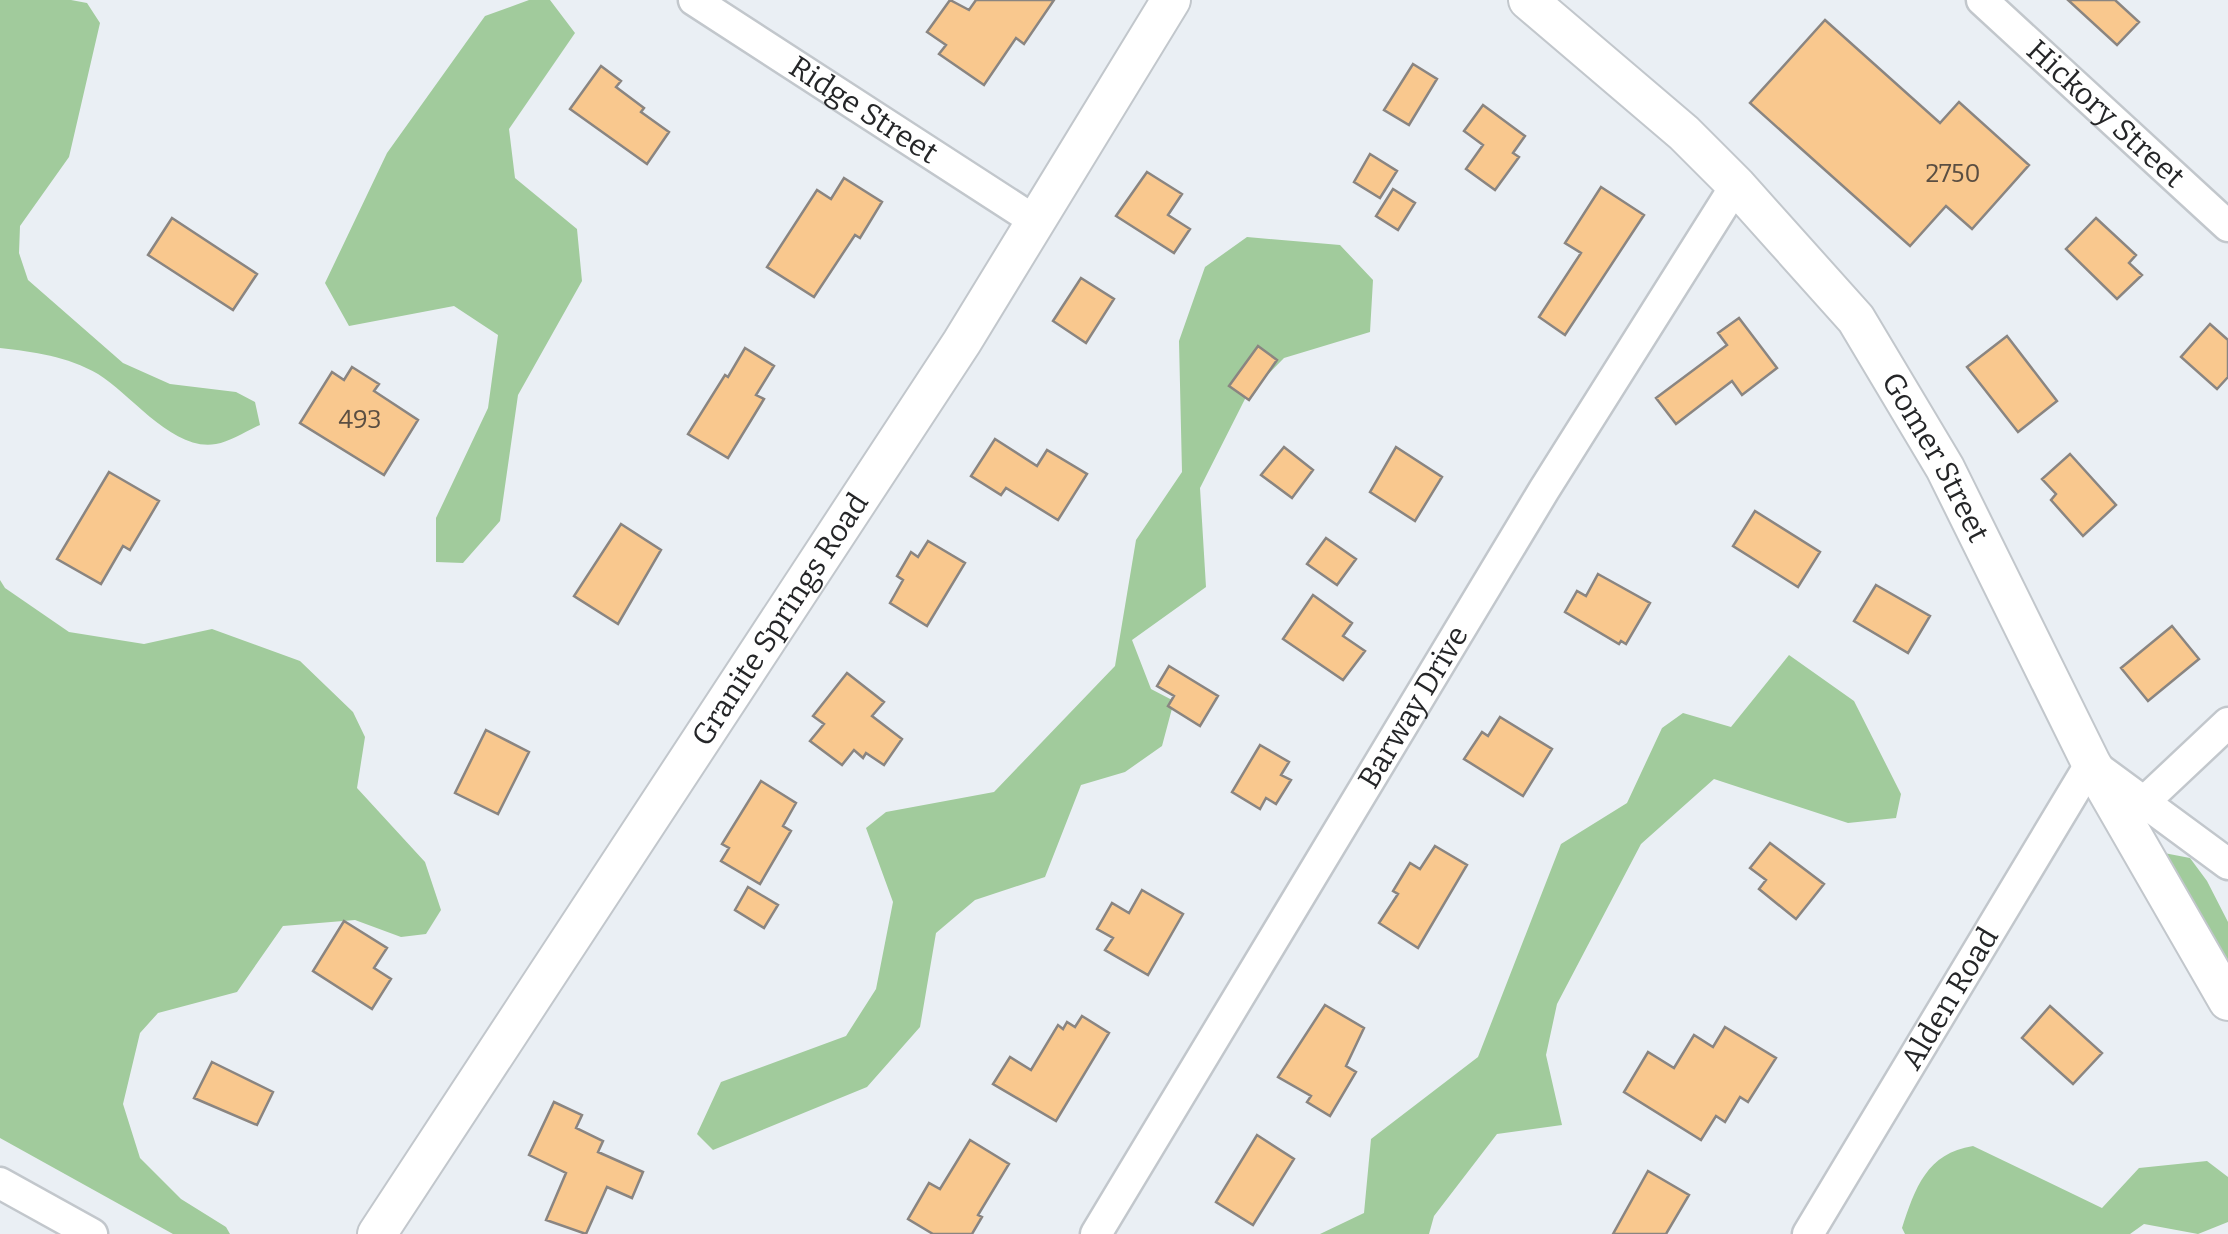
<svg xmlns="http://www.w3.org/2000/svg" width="2228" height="1234" font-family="Bitter,serif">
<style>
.green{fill:#a1cb9c}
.building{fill:#f9c88e;stroke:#8a8581;stroke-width:2.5}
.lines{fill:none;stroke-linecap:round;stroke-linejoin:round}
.minor-casing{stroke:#c2c7cc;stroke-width:35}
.tertiary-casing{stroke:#c2c7cc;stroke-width:42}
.minor{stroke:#fff;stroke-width:30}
.tertiary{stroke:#fff;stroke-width:38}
.labels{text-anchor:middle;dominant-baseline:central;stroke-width:9;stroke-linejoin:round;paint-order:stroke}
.number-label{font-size:25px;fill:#5a4e42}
.street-label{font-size:30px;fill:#252628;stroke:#eaeff4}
</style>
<rect width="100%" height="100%" fill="#eaeff4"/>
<path class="green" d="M 0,0 L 71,0 L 87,3 L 100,23 L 69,157 L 20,226 L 19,253 L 28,280 L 123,363 L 170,384 L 236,392 L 255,402 L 260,425 C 246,431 230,442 216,444 C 173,452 131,394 98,374 C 67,356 34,352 0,348 Z
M 529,0 L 550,0 L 575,33 L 509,129 L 515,178 L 577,229 L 582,281 L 518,395 L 500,521 L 463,563 L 436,562 L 436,518 L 488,408 L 498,335 L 454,306 L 349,326 L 325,283 L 387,153 L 485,16 Z
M 1247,237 L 1340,245 L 1373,280 L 1370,332 L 1284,358 L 1246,397 L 1200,488 L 1206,587 L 1132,640 L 1151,689 L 1174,701 L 1162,746 L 1125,772 L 1081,785 L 1045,877 L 975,900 L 936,933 L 920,1027 L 867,1087 L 713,1150 L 697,1134 L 721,1082 L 846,1036 L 876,989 L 893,902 L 866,828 L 886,812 L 994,792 L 1115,666 L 1136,540 L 1182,472 L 1179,341 L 1205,267 Z
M 0,580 L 5,588 L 69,632 L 144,644 L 212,629 L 300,661 L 353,712 L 365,737 L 357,788 L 425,862 L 441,910 L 426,934 L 401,937 L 355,920 L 283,926 L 237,992 L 158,1013 L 140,1033 L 123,1104 L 140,1158 L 181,1199 L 226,1227 L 230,1234 L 173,1234 L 0,1138 Z
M 1789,655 L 1854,701 L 1901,794 L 1896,818 L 1848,823 L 1714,779 L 1641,844 L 1557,1004 L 1546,1055 L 1562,1125 L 1497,1134 L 1434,1216 L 1429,1234 L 1320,1234 L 1364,1213 L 1371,1139 L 1478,1057 L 1561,844 L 1627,803 L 1662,728 L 1683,713 L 1731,727 Z
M 2164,853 L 2190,858 L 2207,881 L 2228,922 L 2228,968 L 2193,914 Z
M 1973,1146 L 2102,1208 L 2139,1168 L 2207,1161 L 2228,1177 L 2228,1222 L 2198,1234 L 2144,1224 L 2130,1234 L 1905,1234 L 1902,1228 C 1915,1188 1927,1153 1973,1146 Z"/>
<path class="building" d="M 950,0 L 969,10 L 976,0 L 1054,0 L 1024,44 L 1016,38 L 984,85 L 939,54 L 946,45 L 927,32 Z
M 2068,0 L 2115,0 L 2139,22 L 2117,45 Z
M 1825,20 L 1940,123 L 1959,102 L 2029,165 L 1972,229 L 1946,206 L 1910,246 L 1750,103 Z
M 1413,64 L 1437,79 L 1409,125 L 1384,110 Z
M 601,66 L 621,81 L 616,87 L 644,108 L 641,112 L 669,132 L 647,164 L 570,109 Z
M 1483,105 L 1525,136 L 1513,153 L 1519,157 L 1495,190 L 1466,169 L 1483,145 L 1464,131 Z
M 1370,154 L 1397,171 L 1380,198 L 1354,182 Z
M 1147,172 L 1182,194 L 1168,215 L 1190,229 L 1174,253 L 1116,216 Z
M 844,178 L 882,202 L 860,238 L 855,235 L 814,297 L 767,267 L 817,190 L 831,199 Z
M 1601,187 L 1644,215 L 1565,335 L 1539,317 L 1581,253 L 1565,243 Z
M 1393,189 L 1415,203 L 1398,230 L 1376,216 Z
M 172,218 L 257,274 L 233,310 L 148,255 Z
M 2096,218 L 2136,255 L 2129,263 L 2142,275 L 2117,299 L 2066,249 Z
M 1081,278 L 1114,299 L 1086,343 L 1053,321 Z
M 1739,318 L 1777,368 L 1742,395 L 1732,381 L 1676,424 L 1656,398 L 1727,345 L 1718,333 Z
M 2210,324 L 2228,340 L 2228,377 L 2217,389 L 2181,357 Z
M 2007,336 L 2057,401 L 2018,432 L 1967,367 Z
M 1258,346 L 1277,360 L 1249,400 L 1229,386 Z
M 745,348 L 774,366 L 756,395 L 764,399 L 728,458 L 688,434 L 725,375 L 728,377 Z
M 352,367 L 379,384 L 374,391 L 418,420 L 384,475 L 300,423 L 332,372 L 344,380 Z
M 995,439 L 1037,466 L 1047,450 L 1087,474 L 1058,520 L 1006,488 L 1001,495 L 971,476 Z
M 1284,447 L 1313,470 L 1292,498 L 1261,475 Z
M 1396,447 L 1442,477 L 1415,521 L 1370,492 Z
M 2070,454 L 2116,505 L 2083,536 L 2051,500 L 2056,494 L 2042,479 Z
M 109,472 L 159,501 L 130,550 L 123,546 L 101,584 L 57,559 Z
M 1755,511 L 1820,552 L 1798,587 L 1733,546 Z
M 621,524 L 661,550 L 618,624 L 574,596 Z
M 1326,538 L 1356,559 L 1337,585 L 1307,564 Z
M 928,541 L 965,563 L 927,626 L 890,603 L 903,580 L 897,576 L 911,552 L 918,557 Z
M 1598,574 L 1650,603 L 1626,644 L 1621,641 L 1619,644 L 1565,612 L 1577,591 L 1586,596 Z
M 1876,585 L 1930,616 L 1908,653 L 1854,621 Z
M 1313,595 L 1352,623 L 1343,636 L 1365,651 L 1343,680 L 1283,639 Z
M 2172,626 L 2199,659 L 2148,701 L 2121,668 Z
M 1169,666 L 1218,696 L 1200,726 L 1168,706 L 1174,696 L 1157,686 Z
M 847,673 L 884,702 L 872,716 L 902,739 L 884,765 L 866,753 L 863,758 L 854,750 L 842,765 L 810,741 L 824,724 L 813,716 Z
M 1500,717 L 1552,749 L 1523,796 L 1464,759 L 1482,732 L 1488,736 Z
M 486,730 L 529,752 L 498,814 L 455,793 Z
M 1260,745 L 1289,762 L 1281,775 L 1291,780 L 1276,804 L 1266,798 L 1260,809 L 1232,792 Z
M 761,781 L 796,803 L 783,826 L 791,831 L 760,884 L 721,861 L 729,848 L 722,844 Z
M 1770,843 L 1824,884 L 1796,919 L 1759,889 L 1766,880 L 1750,868 Z
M 1435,846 L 1467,865 L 1418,948 L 1379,923 L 1398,894 L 1393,891 L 1410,863 L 1420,869 Z
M 748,887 L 778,905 L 764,928 L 735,910 Z
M 1142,890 L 1183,914 L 1148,975 L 1105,950 L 1113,938 L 1097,929 L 1112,903 L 1129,913 Z
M 344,921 L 387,948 L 374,968 L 391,979 L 372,1009 L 313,971 Z
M 1325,1005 L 1364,1028 L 1346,1066 L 1356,1072 L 1330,1116 L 1307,1102 L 1311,1096 L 1278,1077 Z
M 2050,1006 L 2102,1053 L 2073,1084 L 2022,1038 Z
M 1082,1016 L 1109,1033 L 1056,1121 L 993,1084 L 1010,1057 L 1031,1070 L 1058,1025 L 1063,1029 L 1067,1022 L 1075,1027 Z
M 1725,1027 L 1776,1058 L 1748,1102 L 1740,1097 L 1725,1122 L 1716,1116 L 1701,1140 L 1624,1092 L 1648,1052 L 1674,1068 L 1694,1035 L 1713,1047 Z
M 212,1062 L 273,1092 L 257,1125 L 194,1098 Z
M 554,1102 L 582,1115 L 576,1128 L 603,1141 L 598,1152 L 643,1172 L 632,1198 L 607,1187 L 586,1234 L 546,1220 L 566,1173 L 529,1155 Z
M 1257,1135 L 1294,1159 L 1253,1225 L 1216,1202 Z
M 970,1140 L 1009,1164 L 978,1215 L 982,1217 L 972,1234 L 933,1234 L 908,1219 L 929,1183 L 940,1189 Z
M 1648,1171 L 1689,1195 L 1666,1234 L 1613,1234 Z"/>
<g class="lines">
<g class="minor-casing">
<g id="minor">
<path id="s1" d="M 694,0 L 1035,221"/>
<path id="s2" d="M 1982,0 L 2228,226"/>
<path d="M 2144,802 L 2228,723"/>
<path d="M 0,1183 L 92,1234"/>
<path id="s3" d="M 1096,1234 L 1544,490 L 1736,185"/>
<path id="s4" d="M 1808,1234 L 2091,763 L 2228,864"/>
</g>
</g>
<g class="tertiary-casing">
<g id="tertiary">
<path id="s5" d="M 1528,0 L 1684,133 L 1736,185 L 1856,319 L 1945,468 L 2091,763 L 2228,1001"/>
<path id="s6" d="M 377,1234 L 962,342 L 1171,0"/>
</g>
</g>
<use href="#minor" class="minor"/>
<use href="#tertiary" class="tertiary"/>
</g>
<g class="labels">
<g class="number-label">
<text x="1953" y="174">2750</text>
<text x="360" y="420">493</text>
</g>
<g class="street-label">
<text stroke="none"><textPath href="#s1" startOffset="202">Ridge Street</textPath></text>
<text stroke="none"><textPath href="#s2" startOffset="168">Hickory Street</textPath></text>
<text stroke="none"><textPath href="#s5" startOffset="618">Gomer Street</textPath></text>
<text stroke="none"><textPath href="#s6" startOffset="735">Granite Springs Road</textPath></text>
<text stroke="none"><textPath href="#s3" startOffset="615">Barway Drive</textPath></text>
<text stroke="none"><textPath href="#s4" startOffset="275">Alden Road</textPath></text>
</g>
</g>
</svg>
